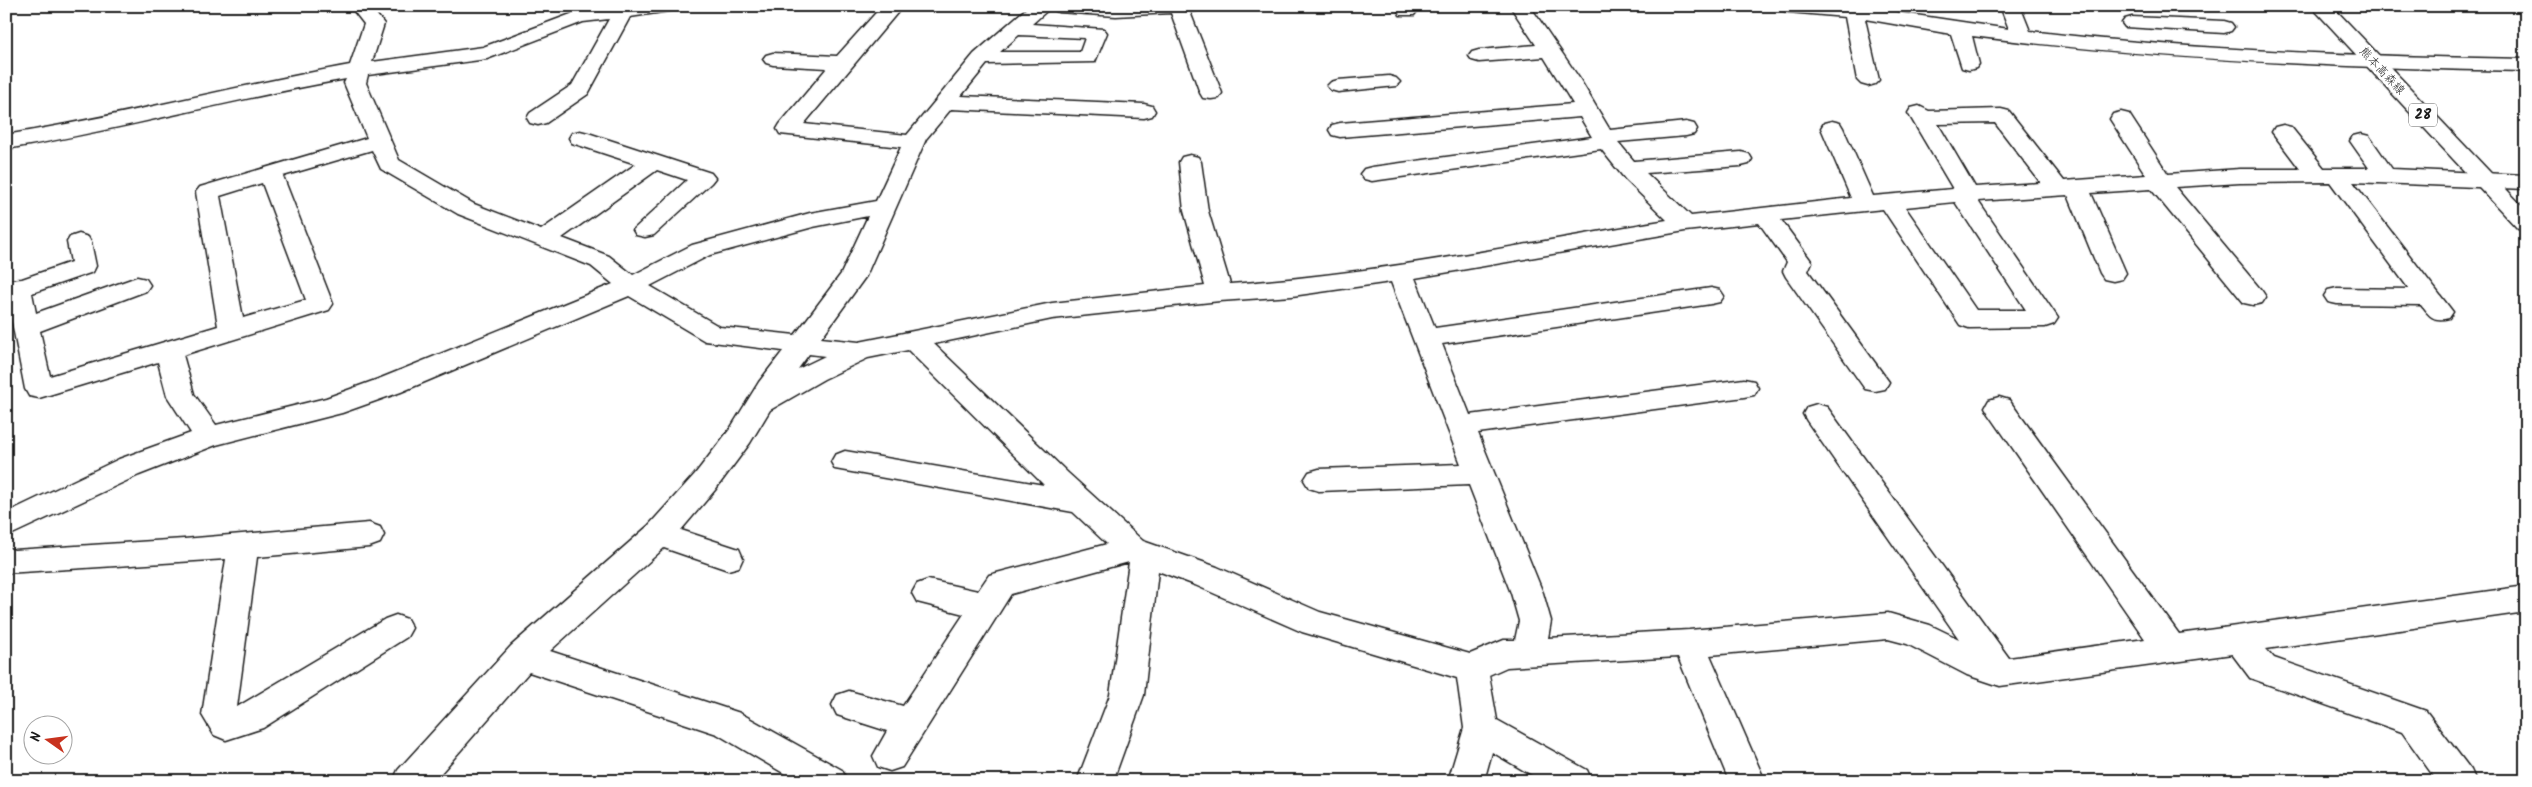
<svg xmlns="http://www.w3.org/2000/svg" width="2532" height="787" font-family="Kalam,'Klee One',sans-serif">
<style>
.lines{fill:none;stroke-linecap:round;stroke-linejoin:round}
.minor-casing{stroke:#1c1c1c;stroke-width:3}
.major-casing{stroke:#1c1c1c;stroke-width:3}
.minor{fill:#fff;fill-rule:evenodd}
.major{fill:#fff;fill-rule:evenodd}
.labels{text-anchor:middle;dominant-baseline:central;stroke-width:5;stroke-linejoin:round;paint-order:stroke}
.far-street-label{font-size:12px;fill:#1c1c1c;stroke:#fff}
.shield{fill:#fff;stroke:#606060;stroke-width:1}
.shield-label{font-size:14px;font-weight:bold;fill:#1c1c1c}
</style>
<rect width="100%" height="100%" fill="#fff"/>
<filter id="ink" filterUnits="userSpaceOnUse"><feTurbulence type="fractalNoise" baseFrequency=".02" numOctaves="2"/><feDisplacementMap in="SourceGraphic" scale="10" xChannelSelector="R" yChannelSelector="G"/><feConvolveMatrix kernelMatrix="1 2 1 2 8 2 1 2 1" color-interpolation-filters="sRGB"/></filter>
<g filter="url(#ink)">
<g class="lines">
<g class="minor-casing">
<path id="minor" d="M 350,6 L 370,6 L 384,24 L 372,62 L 483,47 L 579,11 L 619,6 L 679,6 L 676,10 L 630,17 L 588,94 L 546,123 L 538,125 L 530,123 L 527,118 L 530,113 L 572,85 L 609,19 L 583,22 L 487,59 L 368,75 L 366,83 L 399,160 L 474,204 L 541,230 L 636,164 L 572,143 L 569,138 L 572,133 L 580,131 L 588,133 L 711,173 L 715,178 L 711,183 L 654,235 L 645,237 L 636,235 L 633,230 L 687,180 L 657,170 L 562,238 L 609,256 L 633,275 L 692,245 L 810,213 L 876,201 L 901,147 L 780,134 L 777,129 L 780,124 L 827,68 L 773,65 L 766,63 L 763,59 L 766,55 L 773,53 L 837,56 L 882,6 L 903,6 L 804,124 L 907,135 L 974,54 L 1029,6 L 1204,6 L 1201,10 L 1190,12 L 1222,93 L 1219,98 L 1211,99 L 1203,98 L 1200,93 L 1171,13 L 1116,16 L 1058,12 L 1050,8 L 1032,24 L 1104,29 L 1107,33 L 1095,62 L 987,64 L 961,96 L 1144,104 L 1152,106 L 1155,111 L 1152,116 L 1144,118 L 951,109 L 926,139 L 866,276 L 821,338 L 859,342 L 1052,303 L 1205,286 L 1184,211 L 1179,162 L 1182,157 L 1190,155 L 1198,157 L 1201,162 L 1208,211 L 1230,284 C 1377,274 1522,244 1667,220 L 1625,179 L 1601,149 L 1372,181 L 1364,179 L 1360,174 L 1364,169 L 1372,167 L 1592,137 L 1580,117 L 1340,137 L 1332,135 L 1329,130 L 1332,125 L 1340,123 L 1573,104 L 1544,57 L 1479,62 L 1472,60 L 1469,56 L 1472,52 L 1479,50 L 1536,45 L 1510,6 L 1530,6 L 1579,78 L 1610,130 L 1686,122 L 1694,124 L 1697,129 L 1694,134 L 1686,136 L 1618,142 L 1634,161 L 1741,152 L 1749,154 L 1752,159 L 1749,164 L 1741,166 L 1646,173 L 1691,216 L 1851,198 L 1821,128 L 1824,123 L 1832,121 L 1840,123 L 1843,128 L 1873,196 L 1953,189 L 1908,113 L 1911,108 L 1919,106 L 1929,111 L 2001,109 L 2009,111 L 2064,181 L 2146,175 L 2110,119 L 2113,114 L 2121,112 L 2129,114 L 2168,174 L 2240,169 L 2300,169 L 2272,132 L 2275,127 L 2283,125 L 2291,127 L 2324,168 L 2369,168 L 2350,141 L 2353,136 L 2361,134 L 2369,136 L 2392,169 L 2526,175 L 2526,189 L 2353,182 L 2453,312 L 2449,318 C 2434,322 2430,317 2421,305 L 2337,304 L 2328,302 L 2324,296 L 2328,290 L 2337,288 L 2409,289 L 2330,182 L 2240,183 L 2175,187 L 2262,291 L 2266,297 L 2262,303 L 2253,305 L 2244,303 L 2151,189 L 2091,193 L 2126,273 L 2122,279 L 2113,281 L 2104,279 L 2100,273 L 2068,195 L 1978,201 L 2058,318 L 2054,324 L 2045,327 L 1969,328 L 1960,325 L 1883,209 L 1781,220 L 1812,262 L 1808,271 L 1889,382 L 1885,389 L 1875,391 L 1865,389 L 1786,277 L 1783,271 L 1787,262 L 1759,223 L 1685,231 L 1415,278 L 1435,328 L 1711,288 L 1720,290 L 1724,296 L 1720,302 L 1711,304 L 1442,344 L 1470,415 L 1744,379 L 1754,381 L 1758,388 L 1754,395 L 1744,397 L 1478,433 L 1543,593 L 1551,621 L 1548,638 L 1689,630 L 1888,613 L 1930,625 L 1959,639 L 1807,421 L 1803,414 L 1807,407 L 1817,404 L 1827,407 L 2009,658 L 2145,639 L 1989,414 L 1985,407 L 1989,400 L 1999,397 L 2009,400 L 2179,634 L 2526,586 L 2526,612 L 2266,649 L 2274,658 L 2426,711 L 2471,770 L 2476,781 L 2437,781 L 2402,732 L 2250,678 L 2232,654 L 2000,686 L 1967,675 L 1907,644 L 1888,639 L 1710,655 L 1765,781 L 1729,781 L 1678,657 L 1507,667 L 1489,675 L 1497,720 L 1587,770 L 1592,781 L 1542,781 L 1492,752 L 1484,781 L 1448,781 L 1464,728 L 1457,678 L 1302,632 L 1195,585 L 1158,571 L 1144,695 L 1113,781 L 1077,781 L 1110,695 L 1129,562 L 1011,594 L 902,767 L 890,771 L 878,767 L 873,756 L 887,731 L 837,715 L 832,705 L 837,695 L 849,691 L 903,706 L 964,614 L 917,602 L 912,593 L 917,584 L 928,580 L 978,591 L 989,575 L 1107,544 L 1073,512 L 835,469 L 831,462 L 835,455 L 845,451 L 1044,485 L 908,350 L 868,358 L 824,379 L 770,410 L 750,443 L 715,490 L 681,530 L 739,549 L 743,558 L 739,567 L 728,570 L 664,548 L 550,651 L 740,713 L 842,770 L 847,781 L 797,781 L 717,734 L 529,672 L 434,781 L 393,781 L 398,770 L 511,646 L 648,526 L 695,474 L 730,429 L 759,382 L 783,351 L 705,341 L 629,296 L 401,392 L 342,413 L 216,445 L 139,475 L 6,537 L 6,513 L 119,459 L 191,433 L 167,396 L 158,362 L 39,398 L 29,396 L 25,389 L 6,291 L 9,280 L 22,279 L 71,262 L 67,242 L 70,237 L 79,234 L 88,237 L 91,242 L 96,266 L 93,272 L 32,293 L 36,313 L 137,277 L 146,279 L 150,285 L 146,291 L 40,331 L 50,376 L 218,326 L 196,192 L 200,187 L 367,138 L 344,83 L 346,79 C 232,99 120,130 6,149 L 6,135 C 122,116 235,86 350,65 L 364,24 ZM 1019,35 L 1085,38 L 1080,52 L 1000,52 ZM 1995,123 L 2041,183 L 1975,187 L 1938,124 ZM 372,150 L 381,169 L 458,214 L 591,266 L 613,284 L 381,378 L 326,398 L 216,425 L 194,394 L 183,355 L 329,310 L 333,304 L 283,176 ZM 262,183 L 306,300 L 243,318 L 220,196 ZM 1955,202 L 2026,310 L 1976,310 L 1905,207 ZM 868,216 L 841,274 L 795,335 L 720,327 L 650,286 L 710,255 L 813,227 ZM 1391,282 L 1461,464 L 1319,469 L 1309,472 L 1304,480 L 1309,488 L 1319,491 L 1469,485 L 1511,593 L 1519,621 L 1515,640 L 1504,640 L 1470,654 L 1320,612 L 1217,567 L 1143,541 L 1068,473 L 934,344 L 1052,319 L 1220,301 L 1292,296 ZM 809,354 L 825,356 L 798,369 Z
M 1396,6 L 1416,6 L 1417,11 L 1414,15 L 1400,15 Z
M 1778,6 L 1855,6 L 2009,29 L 2000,6 L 2020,6 L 2030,31 C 2194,51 2361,56 2526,59 L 2526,71 C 2341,68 2155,59 1972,36 L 1979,64 L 1976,68 L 1969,70 L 1962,68 L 1951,34 L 1865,19 L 1879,80 L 1875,84 L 1868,86 L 1861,84 L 1857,80 L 1845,17 L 1788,12 L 1781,10 Z
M 2132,17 L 2224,21 L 2231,23 L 2234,27 L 2231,31 L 2224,33 L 2125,27 L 2122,23 L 2125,19 Z
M 1389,76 L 1396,78 L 1400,82 L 1396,86 L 1338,92 L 1331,90 L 1327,86 L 1331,82 L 1338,80 Z
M 369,523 L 380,527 L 384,535 L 380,543 L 369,547 L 257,557 L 237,707 L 385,619 L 396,615 L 407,619 L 412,628 L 407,637 L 263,728 L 226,740 L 214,735 L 202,715 L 226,559 L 6,573 L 6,547 L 14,550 L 184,539 Z"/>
</g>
<g class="major-casing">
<path id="major" d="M 2311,6 L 2332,6 L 2526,210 L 2526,231 L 2518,229 Z"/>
</g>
<use href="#minor" class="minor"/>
<use href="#major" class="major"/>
</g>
</g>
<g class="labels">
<g class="far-street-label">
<text transform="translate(2382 71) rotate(47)">熊本高森線</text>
</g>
<rect class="shield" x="2409" y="103.5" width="28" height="23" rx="4"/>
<g class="shield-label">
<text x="2423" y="115">28</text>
</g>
</g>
<rect width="2532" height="787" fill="none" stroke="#fff" stroke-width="25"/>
<rect x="12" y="12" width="2507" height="762" fill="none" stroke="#1c1c1c" stroke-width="2" filter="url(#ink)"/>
<g transform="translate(48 740) rotate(284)"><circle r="24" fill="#ffffff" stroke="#a4a4a4"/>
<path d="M0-4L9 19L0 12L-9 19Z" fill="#c8321e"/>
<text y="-8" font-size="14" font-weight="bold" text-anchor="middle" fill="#1c1c1c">N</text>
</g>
</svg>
